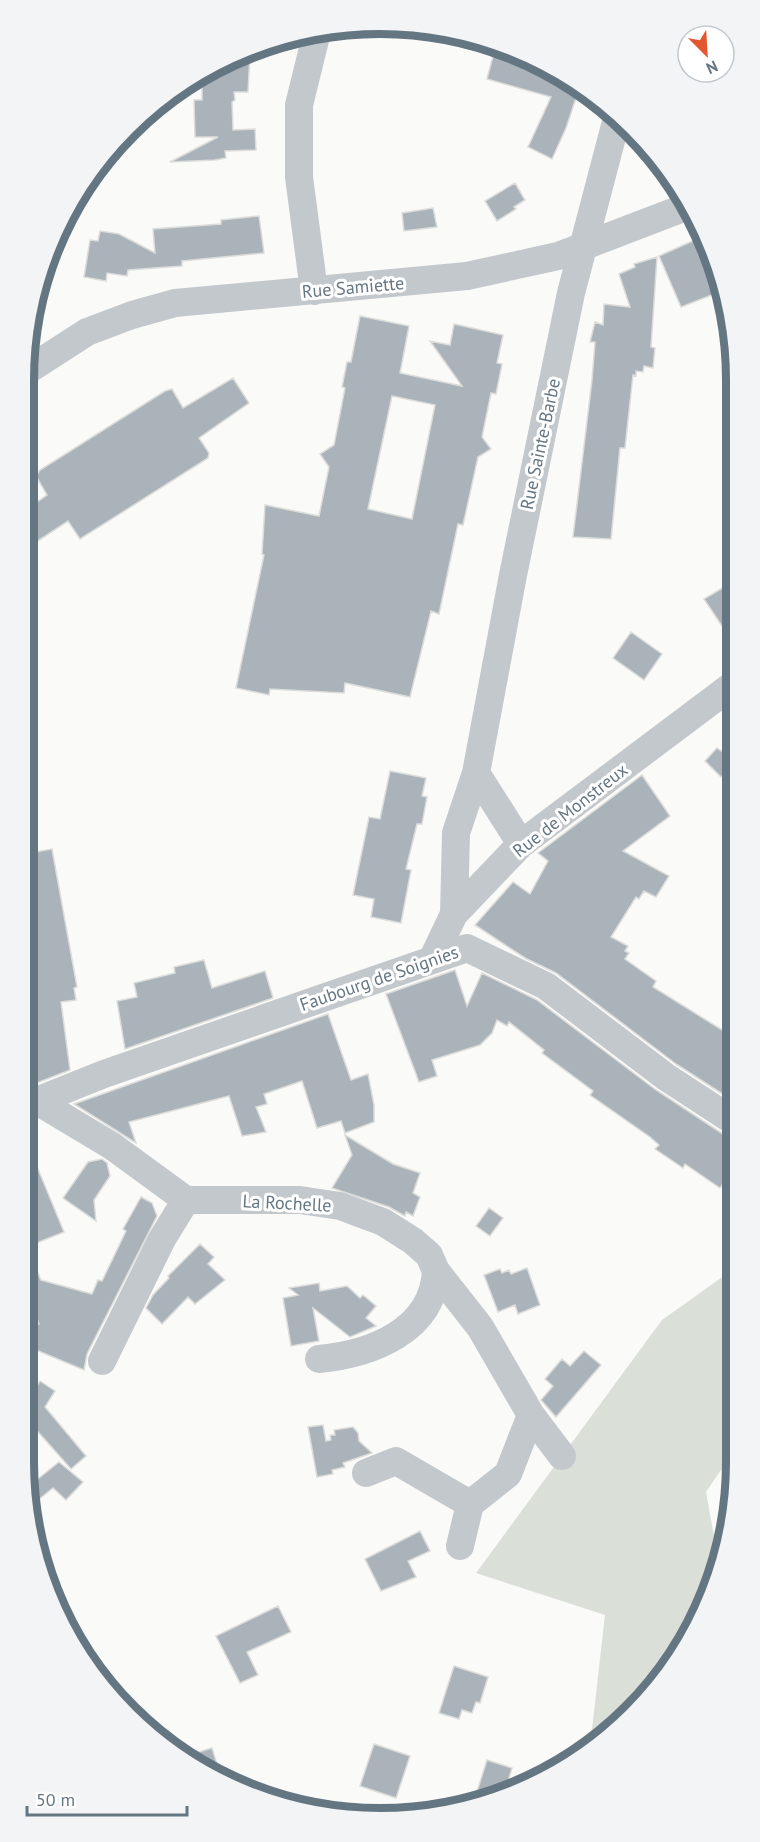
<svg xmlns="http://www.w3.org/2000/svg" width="760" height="1842" font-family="'PT Sans',sans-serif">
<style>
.green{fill:#dadfd7}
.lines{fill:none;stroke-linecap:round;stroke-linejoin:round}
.stream{stroke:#bbc7cb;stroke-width:7}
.building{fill:#aab3b9;stroke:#dcdcda;stroke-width:1.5;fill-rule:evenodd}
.minor{stroke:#c3c8cc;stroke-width:28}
.labels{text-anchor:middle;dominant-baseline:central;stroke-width:6;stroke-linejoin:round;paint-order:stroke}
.street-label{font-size:18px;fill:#657683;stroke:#fff}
.rim{fill:none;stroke:#657683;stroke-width:8}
</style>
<rect width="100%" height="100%" fill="#fafaf8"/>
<path class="green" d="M 735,1268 L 736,1448 L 706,1492 L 719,1564 L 717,1576 L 662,1679 L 590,1747 L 605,1615 L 476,1573 L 662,1320 Z"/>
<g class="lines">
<path class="stream" d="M 731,1461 L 735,1468
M 718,1569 L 715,1552 L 725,1527"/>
</g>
<path class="building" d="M 250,53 L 248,92 L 234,92 L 235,100 L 232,102 L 233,130 L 255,129 L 256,150 L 225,151 L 226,158 L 215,160 L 170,162 L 218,137 L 195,137 L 194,100 L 202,100 L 202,76 L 222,61 Z
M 493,56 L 554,72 L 580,86 L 566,128 L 552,159 L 528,147 L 551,97 L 487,79 Z
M 515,183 L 525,200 L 514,207 L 516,209 L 497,221 L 485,201 Z
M 433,208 L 437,227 L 404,231 L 402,213 Z
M 259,216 L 264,253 L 182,261 L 182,266 L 128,270 L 127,276 L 107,273 L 106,281 L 84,277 L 90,240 L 98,241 L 100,231 L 119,234 L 155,253 L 153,229 L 221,224 L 221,220 Z
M 704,236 L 709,243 L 722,291 L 681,307 L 659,256 Z
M 657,257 L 651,347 L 655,348 L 653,368 L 644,366 L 643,372 L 636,371 L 636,376 L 633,375 L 625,448 L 620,448 L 611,539 L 573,537 L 592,380 L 595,342 L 590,342 L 595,322 L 603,325 L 604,304 L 630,307 L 619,274 L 635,267 L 634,264 Z
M 360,316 L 409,326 L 400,373 L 462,386 L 430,341 L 450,345 L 454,324 L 503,335 L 497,363 L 502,364 L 496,394 L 491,393 L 482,437 L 491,449 L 478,457 L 463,525 L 458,524 L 439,614 L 431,611 L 410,697 L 345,683 L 344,693 L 270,689 L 269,695 L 236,688 L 264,555 L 262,554 L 265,505 L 319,516 L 329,467 L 320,454 L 334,445 L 345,388 L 342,387 L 347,362 L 351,362 ZM 392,396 L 435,405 L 412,519 L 368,509 Z
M 233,378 L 249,403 L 199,438 L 209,453 L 208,458 L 80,539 L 68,521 L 24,550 L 24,511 L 47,495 L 36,476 L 40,470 L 165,391 L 172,389 L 183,408 Z
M 734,581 L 734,644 L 704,599 Z
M 631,632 L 662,654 L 644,680 L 613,658 Z
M 734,739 L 734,764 L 721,777 L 705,761 L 717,748 L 721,751 Z
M 390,771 L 426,778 L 422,796 L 427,797 L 422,824 L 417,824 L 406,869 L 411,870 L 401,923 L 371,917 L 374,899 L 353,895 L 369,817 L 380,819 Z
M 642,775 L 670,816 L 623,851 L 669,876 L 656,897 L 644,891 L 639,899 L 636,897 L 611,937 L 628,946 L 625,951 L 629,953 L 625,959 L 656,981 L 653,987 L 735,1038 L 735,1102 L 676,1064 L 556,973 L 525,958 L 475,925 L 513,882 L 530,894 L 548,861 L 538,853 Z
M 52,849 L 77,987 L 74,988 L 76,1000 L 61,1002 L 70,1070 L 24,1088 L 24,854 Z
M 204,960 L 212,988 L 265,971 L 273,998 L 125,1049 L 117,1001 L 137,997 L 134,983 L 175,973 L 174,967 Z
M 455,970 L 467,1006 L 482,973 L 537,1000 L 656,1090 L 726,1136 L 735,1138 L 735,1182 L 728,1177 L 720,1188 L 685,1164 L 683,1168 L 655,1149 L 659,1145 L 650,1137 L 590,1095 L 593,1091 L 542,1053 L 544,1050 L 509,1022 L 507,1026 L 497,1020 L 492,1033 L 480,1045 L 432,1060 L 437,1076 L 419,1082 L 386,994 Z
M 328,1014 L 351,1080 L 368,1074 L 374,1105 L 374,1122 L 345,1133 L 341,1121 L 317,1128 L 302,1081 L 264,1094 L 267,1104 L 256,1107 L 266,1132 L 242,1136 L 229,1096 L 129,1122 L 136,1143 L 74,1104 Z
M 24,1135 L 64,1232 L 34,1244 L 24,1220 Z
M 345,1135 L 393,1164 L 420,1173 L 413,1193 L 420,1197 L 413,1216 L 406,1212 L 405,1216 L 389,1207 L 332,1188 L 352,1155 Z
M 102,1159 L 107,1163 L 110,1176 L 94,1200 L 96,1221 L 63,1198 L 88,1162 Z
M 141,1197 L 152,1203 L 157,1216 L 87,1354 L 84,1370 L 24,1345 L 24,1334 L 39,1324 L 24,1286 L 24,1240 L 41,1280 L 92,1294 L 98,1280 L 102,1281 L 126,1231 L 123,1229 Z
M 489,1208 L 503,1218 L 490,1236 L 476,1226 Z
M 200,1244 L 214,1257 L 208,1264 L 225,1280 L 195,1304 L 188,1297 L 162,1324 L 146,1308 L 153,1295 L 169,1278 L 168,1276 Z
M 527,1268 L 540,1305 L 518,1314 L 515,1305 L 498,1312 L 484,1275 L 500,1269 L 502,1273 L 509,1270 L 511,1274 Z
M 319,1283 L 320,1291 L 347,1286 L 360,1298 L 363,1295 L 376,1306 L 366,1318 L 376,1326 L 350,1337 L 313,1308 L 319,1341 L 291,1346 L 283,1298 L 298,1295 L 289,1288 Z
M 584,1351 L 601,1365 L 556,1417 L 541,1400 L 553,1386 L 545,1379 L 562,1359 L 570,1366 Z
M 40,1381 L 55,1391 L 45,1407 L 86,1456 L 71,1469 L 24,1416 L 24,1407 Z
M 323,1425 L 326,1441 L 331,1440 L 330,1435 L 335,1435 L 334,1430 L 353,1427 L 358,1433 L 359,1441 L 372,1453 L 343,1463 L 345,1467 L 332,1470 L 333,1474 L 317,1477 L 308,1427 Z
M 59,1462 L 83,1482 L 66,1500 L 53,1488 L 38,1500 L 28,1487 Z
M 420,1531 L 430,1551 L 408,1561 L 416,1577 L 381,1591 L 365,1559 Z
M 278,1606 L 291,1632 L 247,1652 L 258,1675 L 240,1683 L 216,1636 Z
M 454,1666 L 488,1677 L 480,1703 L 476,1702 L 472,1713 L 462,1710 L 459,1719 L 439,1713 Z
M 374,1744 L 410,1756 L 396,1798 L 360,1786 Z
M 212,1748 L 221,1777 L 202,1770 L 196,1765 L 192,1754 Z
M 487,1760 L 512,1768 L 506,1788 L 474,1801 Z"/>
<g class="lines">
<path class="minor" d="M 314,291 L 299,177 L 299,105 L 316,36
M 25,372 L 87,332 L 132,315 L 175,303 L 467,276 L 558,256 L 686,207
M 476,773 L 521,844
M 454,914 L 456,833 L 476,773 L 513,575 L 571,293 L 617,118
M 432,960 L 454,914 L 521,844 L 734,684
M 37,1101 L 112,1146 L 186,1200 L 300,1200 L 340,1206 L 383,1222 L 413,1241 L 429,1255 L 436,1271 L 480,1327 L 531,1415 L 562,1456
M 24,1106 L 104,1074 L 467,948 L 546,986 L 666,1077 L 735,1122
M 319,1359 C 371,1354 433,1331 436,1271
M 102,1361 L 162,1239 L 186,1200
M 366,1473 L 396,1461 L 470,1504 L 508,1474 L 531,1415
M 460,1546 L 470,1504"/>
</g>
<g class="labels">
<g class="street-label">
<text transform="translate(353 287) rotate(-5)">Rue Samiette</text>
<text transform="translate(540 444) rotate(-78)">Rue Sainte-Barbe</text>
<text transform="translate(570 810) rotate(-38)">Rue de Monstreux</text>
<text transform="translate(379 978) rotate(-19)">Faubourg de Soignies</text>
<text transform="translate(287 1203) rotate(3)">La Rochelle</text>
</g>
</g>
<path d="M0 0H760V1842H0ZM380 34H380A346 346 0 0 1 726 380V1462A346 346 0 0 1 380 1808H380A346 346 0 0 1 34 1462V380A346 346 0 0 1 380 34Z" fill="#f3f4f5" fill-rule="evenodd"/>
<path class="rim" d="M380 34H380A346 346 0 0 1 726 380V1462A346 346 0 0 1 380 1808H380A346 346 0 0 1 34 1462V380A346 346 0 0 1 380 34Z"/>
<g transform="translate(706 54) rotate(156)"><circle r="28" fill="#ffffff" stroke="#c1c8cd" stroke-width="1.5"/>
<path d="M0-4.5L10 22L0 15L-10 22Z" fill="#e4572e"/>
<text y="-9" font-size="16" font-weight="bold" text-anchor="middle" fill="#657683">N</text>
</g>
<path d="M27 1806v9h160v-9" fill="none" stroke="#657683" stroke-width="3"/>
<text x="36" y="1806" font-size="18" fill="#657683" stroke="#ffffff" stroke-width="4.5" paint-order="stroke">50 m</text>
</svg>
